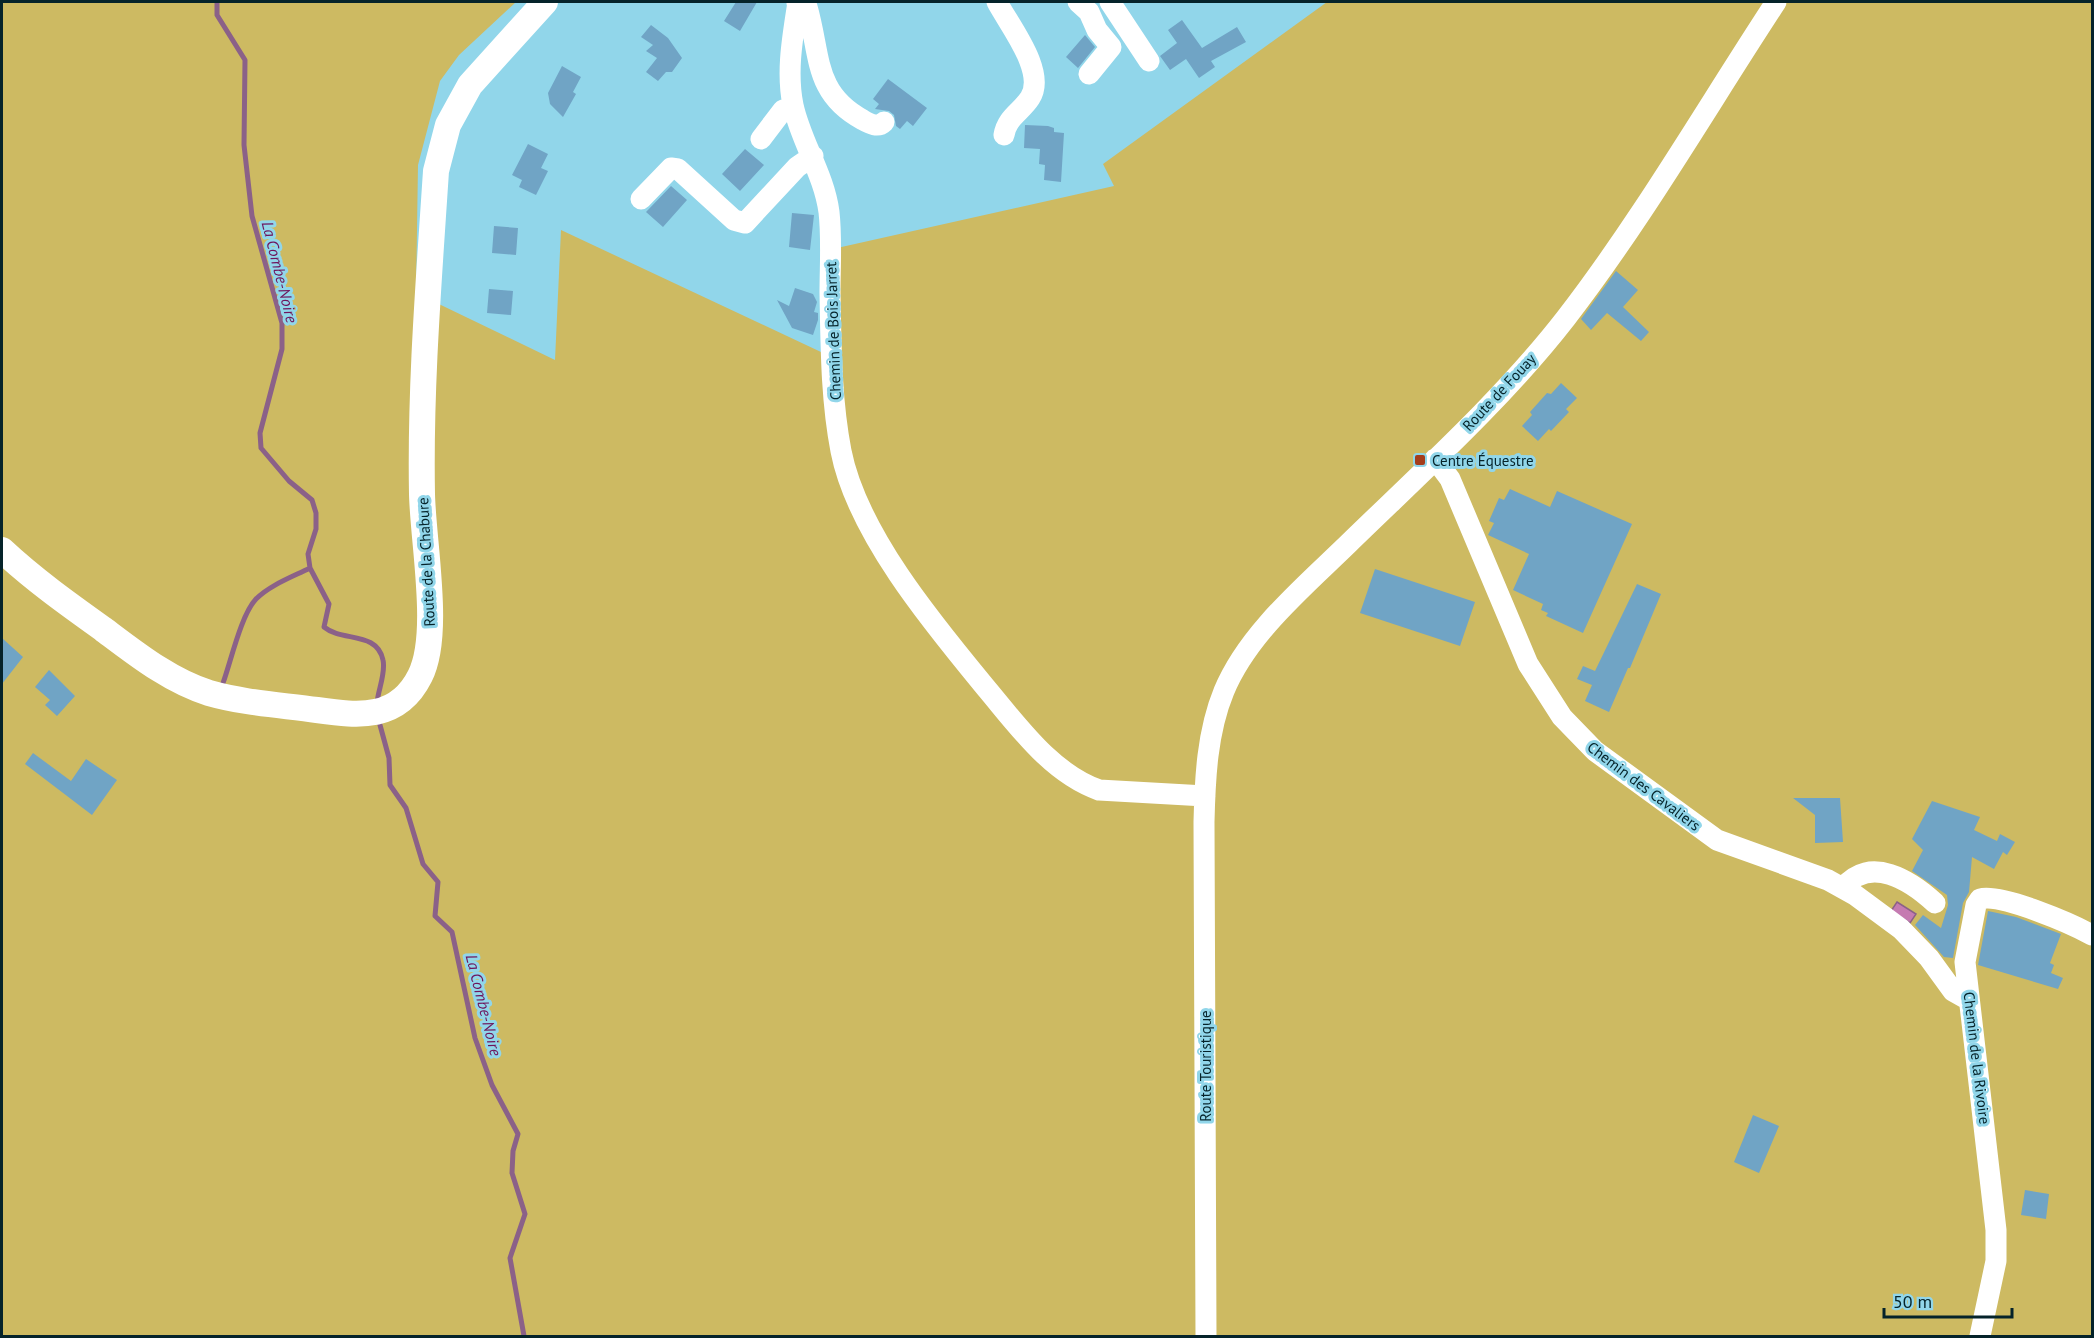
<svg xmlns="http://www.w3.org/2000/svg" width="2094" height="1338" font-family="'PT Sans',sans-serif">
<style>
.green{fill:#cdba62}
.water{fill:#c57bb1;stroke:#8b6188;stroke-width:1.5}
.lines{fill:none;stroke-linecap:round;stroke-linejoin:round}
.stream{stroke:#8b6188;stroke-width:5}
.building{fill:#70a4c5}
.minor{stroke:#fff;stroke-width:21}
.major{stroke:#fff;stroke-width:26}
.poi-dot{fill:#a43d1c;stroke:#91d6ea;stroke-width:2}
.labels{text-anchor:middle;dominant-baseline:central;stroke-width:6;stroke-linejoin:round;paint-order:stroke}
.street-label{font-size:15px;fill:#05232a;stroke:#91d6ea}
.poi-label{font-size:15px;fill:#05232a;stroke:#91d6ea;text-anchor:start}
.water-label{font-size:16px;font-style:italic;fill:#6e155c;stroke:#91d6ea}
</style>
<rect width="100%" height="100%" fill="#91d6ea"/>
<path class="green" d="M 2,2 L 516,2 L 459,55 L 440,81 L 418,165 L 416,293 L 555,360 L 561,230 L 838,360 L 837,248 L 1114,186 L 1103,164 L 1327,2 L 2092,2 L 2092,1336 L 2,1336 Z"/>
<path class="water" d="M 1897,902 L 1916,914 L 1910,923 L 1891,911 Z"/>
<g class="lines">
<path class="stream" d="M 217,2 L 217,15 L 245,60 L 244,145 L 252,216 L 282,323 L 282,349 L 260,433 L 261,448 L 289,481 L 312,500 L 316,513 L 316,529 L 308,554 L 310,568 L 329,604 L 324,627 C 342,642 377,631 383,660 C 386,673 378,690 377,703
M 223,683 C 231,661 241,615 256,599 C 270,585 292,577 310,568
M 380,725 L 389,758 L 390,785 L 406,808 L 423,864 L 438,882 L 435,916 L 452,932 L 475,1038 L 492,1085 L 518,1134 L 513,1151 L 512,1173 L 525,1214 L 510,1258 L 524,1336"/>
</g>
<path class="building" d="M 736,2 L 757,2 L 740,31 L 724,21 Z
M 1182,20 L 1202,48 L 1237,27 L 1246,42 L 1211,61 L 1215,67 L 1199,78 L 1186,59 L 1170,70 L 1160,56 L 1177,43 L 1168,30 Z
M 651,25 L 668,38 L 682,58 L 672,72 L 666,72 L 658,81 L 646,72 L 657,58 L 646,51 L 653,45 L 641,37 Z
M 1085,35 L 1095,47 L 1078,68 L 1066,57 Z
M 562,66 L 581,77 L 573,92 L 576,94 L 563,117 L 550,104 L 548,93 Z
M 888,79 L 927,108 L 913,126 L 907,121 L 900,129 L 896,126 L 894,115 L 889,111 L 875,109 L 879,104 L 873,99 Z
M 1025,125 L 1048,126 L 1054,128 L 1054,132 L 1064,133 L 1061,182 L 1044,180 L 1045,165 L 1039,164 L 1040,149 L 1024,148 Z
M 528,144 L 548,154 L 541,168 L 548,171 L 536,195 L 519,187 L 522,180 L 512,175 Z
M 745,149 L 764,165 L 740,191 L 722,174 Z
M 671,186 L 687,200 L 663,227 L 646,212 Z
M 792,213 L 814,215 L 810,250 L 789,247 Z
M 494,226 L 518,228 L 516,255 L 492,253 Z
M 1616,271 L 1638,290 L 1623,307 L 1649,332 L 1641,341 L 1607,313 L 1591,330 L 1581,319 Z
M 795,288 L 813,294 L 817,302 L 814,312 L 818,313 L 818,320 L 813,335 L 792,328 L 777,300 L 789,306 Z
M 489,289 L 513,291 L 511,315 L 487,313 Z
M 1561,383 L 1577,398 L 1566,409 L 1569,412 L 1551,431 L 1549,429 L 1538,441 L 1522,426 L 1532,415 L 1530,412 L 1547,393 L 1551,394 Z
M 1510,489 L 1550,507 L 1557,491 L 1632,524 L 1583,633 L 1546,616 L 1548,613 L 1541,610 L 1543,604 L 1513,590 L 1529,554 L 1488,535 L 1494,523 L 1489,521 L 1499,498 L 1504,500 Z
M 1375,569 L 1475,602 L 1460,646 L 1360,613 Z
M 1637,584 L 1661,594 L 1630,668 L 1628,668 L 1609,712 L 1585,701 L 1592,685 L 1577,679 L 1583,666 L 1595,671 Z
M 2,638 L 23,657 L 2,684 Z
M 49,670 L 75,696 L 57,716 L 45,705 L 50,700 L 35,687 Z
M 33,753 L 71,781 L 86,759 L 117,780 L 92,815 L 25,764 Z
M 1793,798 L 1840,798 L 1843,842 L 1815,843 L 1815,815 Z
M 1932,801 L 1980,817 L 1974,830 L 1997,841 L 2000,834 L 2015,842 L 2007,855 L 2003,852 L 1994,869 L 1972,857 L 1969,892 L 1963,903 L 1953,958 L 1944,957 L 1915,925 L 1923,915 L 1941,928 L 1948,905 L 1947,895 L 1912,871 L 1923,850 L 1912,839 Z
M 1988,911 L 2016,917 L 2061,934 L 2050,963 L 2054,965 L 2051,973 L 2063,978 L 2058,989 L 1978,965 Z
M 1753,1115 L 1779,1126 L 1759,1173 L 1734,1162 Z
M 2025,1190 L 2049,1194 L 2046,1219 L 2021,1215 Z"/>
<g class="lines">
<path class="minor" d="M 798,2 C 793,35 786,71 793,105 C 801,142 824,174 829,212 C 832,239 830,266 830,293 C 831,346 831,399 841,451 C 857,533 934,625 986,688 C 1018,726 1051,773 1099,790 L 1205,796
M 997,2 C 1009,25 1047,72 1030,98 C 1021,112 1007,117 1004,135
M 1078,2 L 1089,12 L 1097,30 L 1111,47 L 1089,74
M 1110,2 L 1149,61
M 797,3 L 807,7 C 821,55 813,93 863,120 C 870,124 878,128 884,122
M 761,139 L 783,110 L 793,107
M 641,199 L 671,168 L 678,169 L 734,220 L 745,223 L 797,167 L 813,156
M 1435,459 L 1450,479 L 1528,664 L 1562,717 L 1595,751 L 1717,840 L 1828,880 L 1855,895 L 1901,929 L 1929,958 L 1953,991 L 1969,1000
M 1843,888 C 1870,854 1911,881 1935,903
M 1206,1336 L 1204,822 C 1205,779 1207,732 1224,691 C 1248,633 1305,586 1349,543 C 1422,472 1504,398 1566,318 C 1643,218 1707,107 1776,2
M 1980,1336 L 1996,1261 L 1996,1230 L 1965,962 L 1976,905 L 1980,899 C 2001,893 2072,924 2092,935"/>
<path class="major" d="M 2,550 C 33,579 68,604 103,629 C 135,653 170,681 209,693 C 244,703 281,705 317,710 C 360,716 398,720 420,676 C 441,635 423,543 422,494 C 420,387 429,278 436,171 L 448,125 L 470,85 L 545,2"/>
</g>
<rect class="poi-dot" x="1414" y="454" width="12" height="12" rx="3"/>
<g class="labels">
<g class="street-label">
<text transform="translate(833 331) rotate(-92)">Chemin de Bois Jarret</text>
<text transform="translate(1499 392) rotate(-47)">Route de Fouay</text>
<text transform="translate(426 562) rotate(-93)">Route de la Chabure</text>
<text transform="translate(1644 786) rotate(37)">Chemin des Cavaliers</text>
<text transform="translate(1977 1058) rotate(83)">Chemin de la Rivoire</text>
<text transform="translate(1205 1066) rotate(-90)">Route Touristique</text>
</g>
<g class="poi-label">
<text x="1432" y="460">Centre Équestre</text>
</g>
<g class="water-label">
<text transform="translate(280 272) rotate(76)">La Combe-Noire</text>
<text transform="translate(484 1005) rotate(76)">La Combe-Noire</text>
</g>
</g>
<rect width="2094" height="1338" fill="none" stroke="#05232a" stroke-width="6"/>
<path d="M1884 1308v9h128v-9" fill="none" stroke="#05232a" stroke-width="3"/>
<text x="1893" y="1308" font-size="18" fill="#05232a" stroke="#91d6ea" stroke-width="4.5" paint-order="stroke">50 m</text>
</svg>
